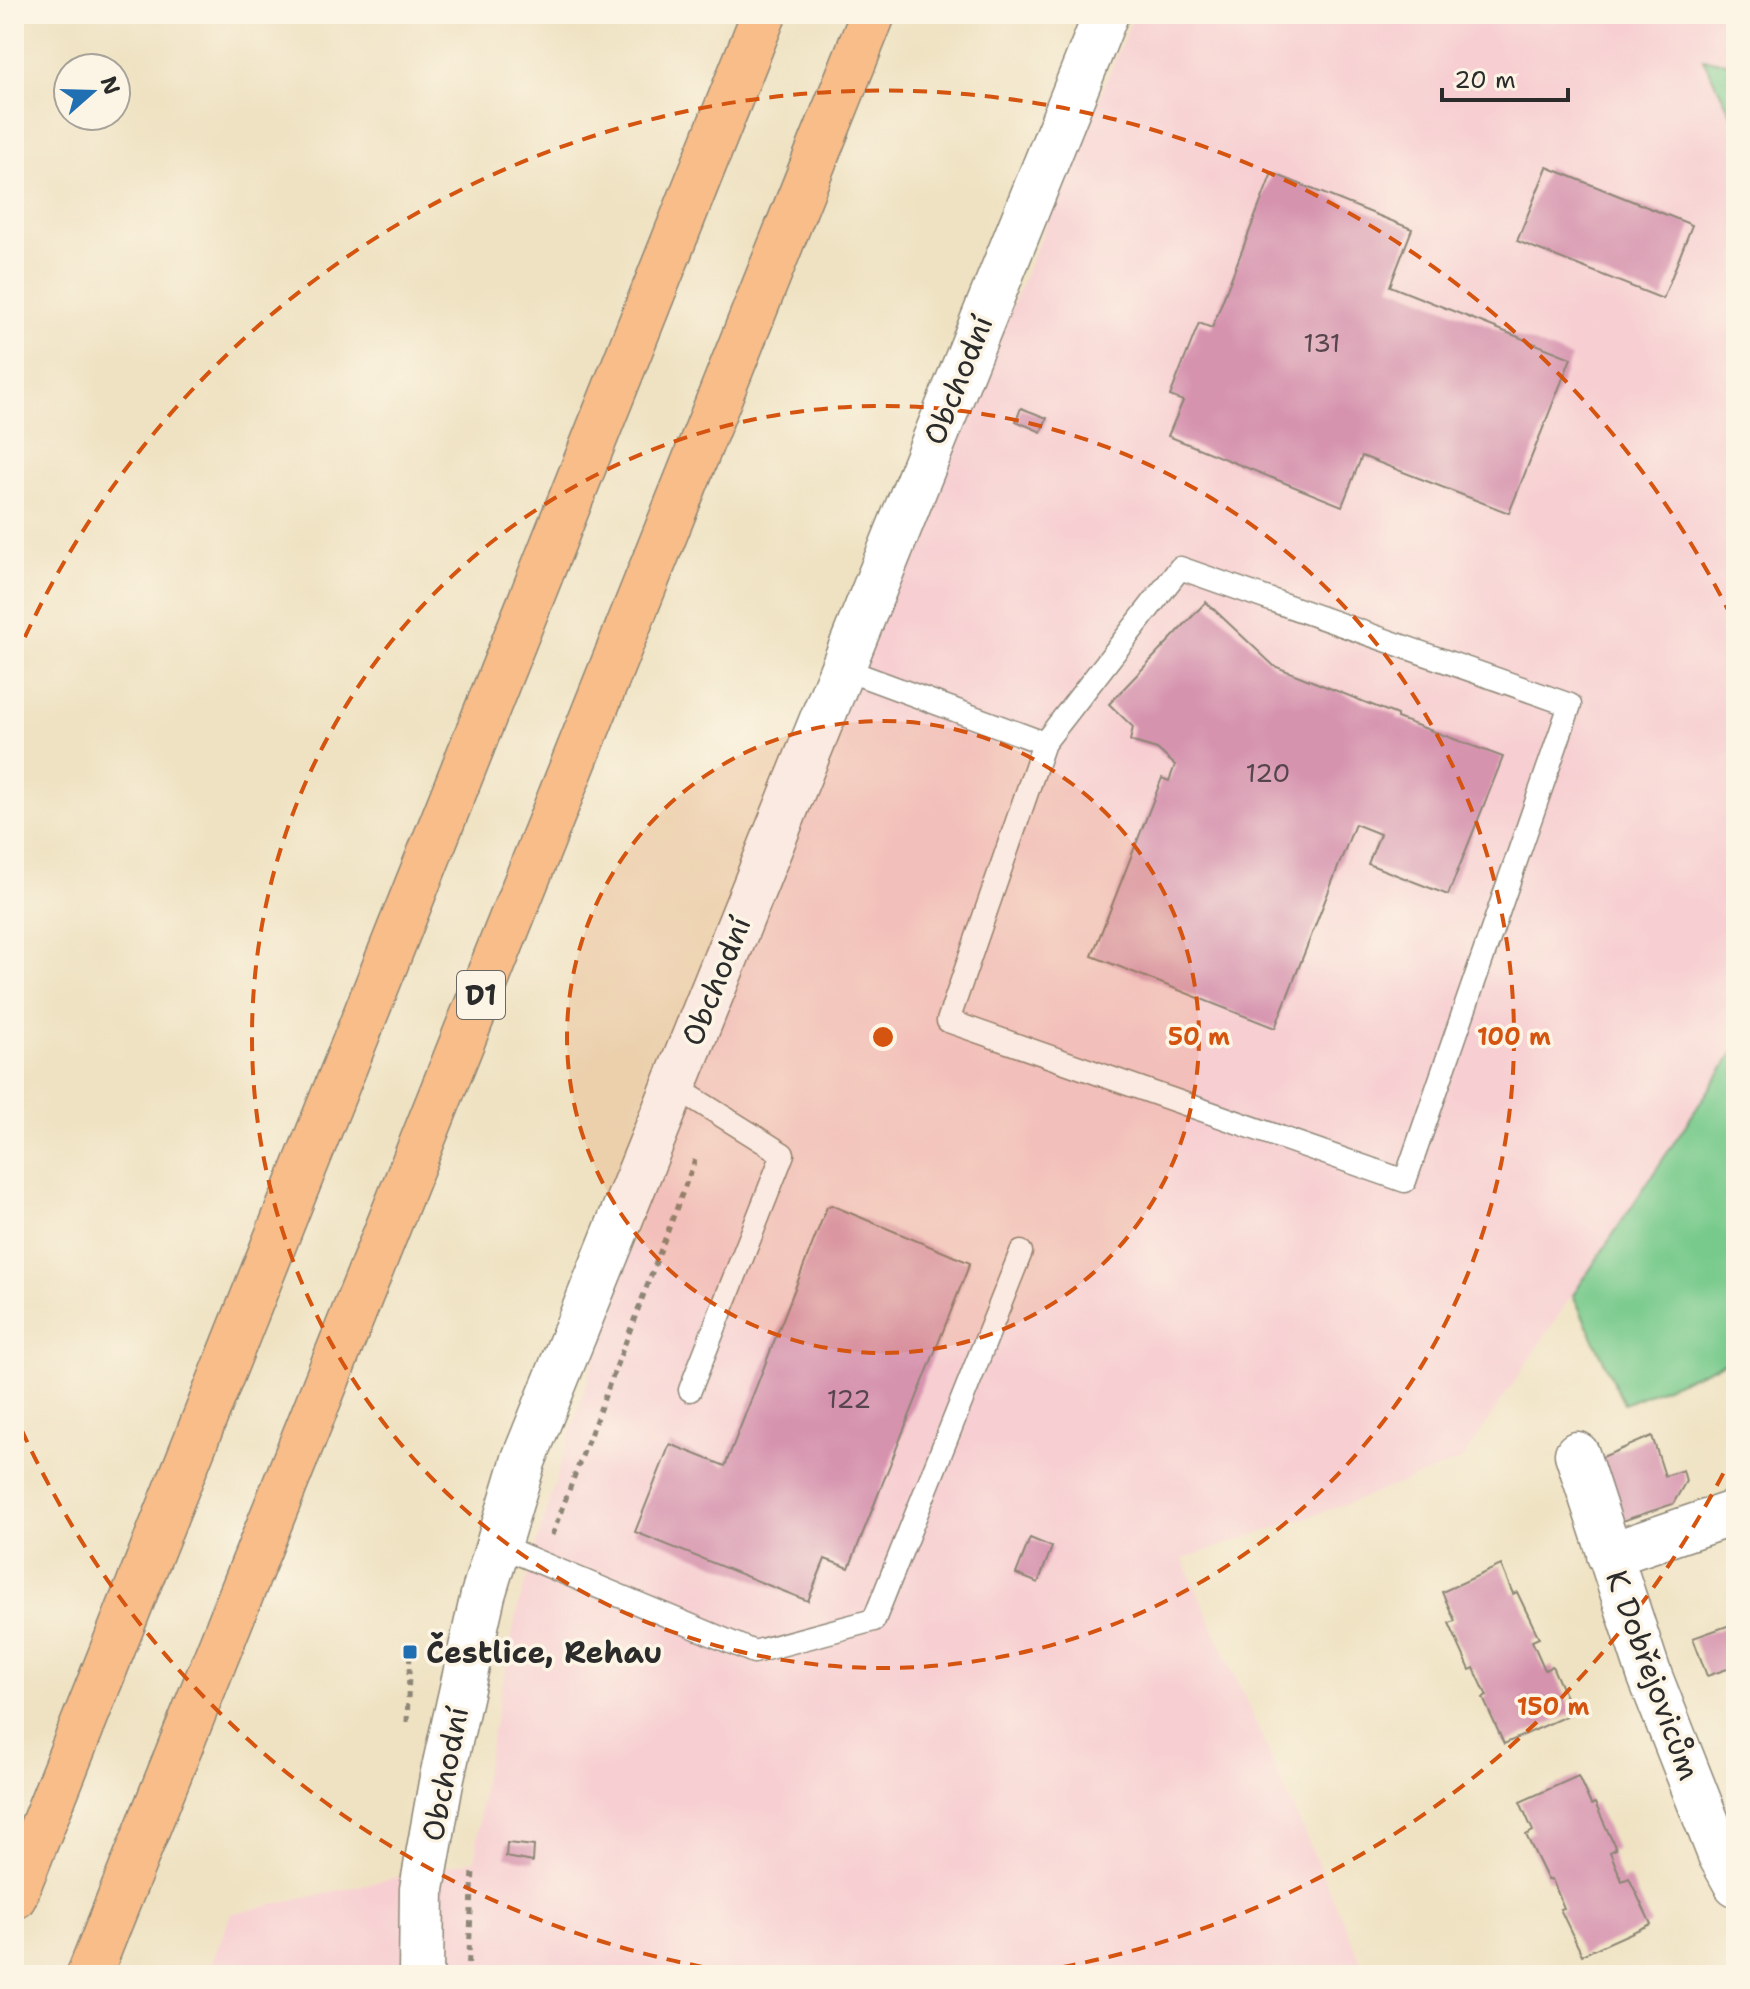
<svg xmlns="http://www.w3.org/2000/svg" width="1750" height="1989" font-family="'Shantell Sans',sans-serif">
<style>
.built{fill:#f7cfd2}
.green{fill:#78ca8c;stroke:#527a5c;stroke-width:2}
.building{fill:#d693ae}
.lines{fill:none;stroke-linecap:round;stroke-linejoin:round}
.service-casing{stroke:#8d8676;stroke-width:25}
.minor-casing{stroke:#8d8676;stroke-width:47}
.tertiary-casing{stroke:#8d8676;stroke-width:47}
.motorway-casing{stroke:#8d8676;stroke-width:47}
.path{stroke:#8d8676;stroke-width:5;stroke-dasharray:6 6;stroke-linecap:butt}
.service{stroke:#fff;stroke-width:22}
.minor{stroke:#fff;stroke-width:44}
.tertiary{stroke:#fff;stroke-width:44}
.motorway{stroke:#f8bd89;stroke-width:44}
.ring{fill:none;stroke:#d5540f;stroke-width:4;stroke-dasharray:14 10}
.poi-dot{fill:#1f6fb2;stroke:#fcf5e5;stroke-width:3}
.labels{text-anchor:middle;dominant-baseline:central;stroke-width:7;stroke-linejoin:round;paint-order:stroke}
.number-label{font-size:26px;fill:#56454c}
.shield{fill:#fcf5e5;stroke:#6a6863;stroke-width:2}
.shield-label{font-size:28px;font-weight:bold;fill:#2b2b2b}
.street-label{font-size:30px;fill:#2b2b2b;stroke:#fcf5e5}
.poi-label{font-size:30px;font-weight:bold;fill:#2b2b2b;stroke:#fcf5e5;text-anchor:start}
.centre{fill:#d5540f;stroke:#fcf5e5;stroke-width:4}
.ring-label{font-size:24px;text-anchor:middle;font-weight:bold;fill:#d5540f;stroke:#fcf5e5;stroke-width:7;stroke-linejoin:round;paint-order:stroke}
</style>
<rect width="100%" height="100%" fill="#fcf5e5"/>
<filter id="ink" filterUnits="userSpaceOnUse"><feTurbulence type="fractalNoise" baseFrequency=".0125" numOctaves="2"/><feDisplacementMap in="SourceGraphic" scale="16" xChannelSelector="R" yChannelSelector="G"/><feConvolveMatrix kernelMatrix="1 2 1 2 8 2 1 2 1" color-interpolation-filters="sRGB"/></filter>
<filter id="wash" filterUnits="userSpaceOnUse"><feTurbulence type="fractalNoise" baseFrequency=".006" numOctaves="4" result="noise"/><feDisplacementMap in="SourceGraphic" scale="32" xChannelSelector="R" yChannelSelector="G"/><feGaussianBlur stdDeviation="1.8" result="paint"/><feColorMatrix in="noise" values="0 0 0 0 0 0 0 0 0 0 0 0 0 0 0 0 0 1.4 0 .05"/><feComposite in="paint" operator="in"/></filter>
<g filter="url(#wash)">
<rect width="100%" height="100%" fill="#efe2c2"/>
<path class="built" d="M 1134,14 L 1736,14 L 1736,64 L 1703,60 L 1736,122 L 1736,1049 L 1462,1460 L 1347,1504 L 1183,1559 L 1367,1975 L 207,1975 L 231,1914 L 475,1860 L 483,1780 L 518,1607 L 561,1462 L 669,1128 Z"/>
<path class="green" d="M 1703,59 L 1736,64 L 1736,122 Z
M 1736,1049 L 1736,1358 L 1624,1404 L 1573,1295 Z"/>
<g id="blocks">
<path class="building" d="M 1547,167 L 1692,225 L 1663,299 L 1517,241 Z
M 1272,173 L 1412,229 L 1390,286 L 1571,358 L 1509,513 L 1362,456 L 1342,506 L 1168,436 L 1183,401 L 1170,396 L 1199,323 L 1212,328 Z
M 1021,408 L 1047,418 L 1041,432 L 1016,421 Z
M 1206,602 L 1274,666 L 1397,715 L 1397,718 L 1503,757 L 1448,895 L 1368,864 L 1380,834 L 1355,824 L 1275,1028 L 1092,956 L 1162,778 L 1169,781 L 1175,765 L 1157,749 L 1130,741 L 1133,727 L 1109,704 Z
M 831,1205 L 970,1263 L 849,1568 L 825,1559 L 808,1601 L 635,1532 L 670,1444 L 725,1466 L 827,1207 Z
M 1652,1436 L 1665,1476 L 1683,1470 L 1686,1481 L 1673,1504 L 1622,1521 L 1600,1458 Z
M 1030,1538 L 1052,1547 L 1038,1583 L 1016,1574 Z
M 1501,1565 L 1513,1594 L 1517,1592 L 1539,1638 L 1532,1641 L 1545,1670 L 1552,1666 L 1573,1713 L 1504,1744 L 1483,1698 L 1487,1696 L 1474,1668 L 1470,1670 L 1449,1623 L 1455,1621 L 1442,1592 Z
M 1736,1623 L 1736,1666 L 1707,1676 L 1693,1638 Z
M 1578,1776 L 1591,1805 L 1595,1803 L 1616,1849 L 1610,1852 L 1622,1881 L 1629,1878 L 1651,1924 L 1582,1955 L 1560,1909 L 1564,1908 L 1552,1879 L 1548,1880 L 1526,1835 L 1533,1831 L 1520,1802 Z
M 507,1843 L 534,1846 L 533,1862 L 506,1857 Z"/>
</g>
</g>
<g filter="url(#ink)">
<use href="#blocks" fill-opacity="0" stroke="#8d8676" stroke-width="2"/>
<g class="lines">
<g class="service-casing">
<path id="service" d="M 1180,568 L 1570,705 L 1405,1181 L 948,1021 L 1044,743 Z
M 841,668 L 1044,743
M 674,1086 L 783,1154 L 690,1390
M 498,1545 L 754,1652 L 874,1620 L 1021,1252"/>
</g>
<g class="minor-casing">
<path id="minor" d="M 1577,1454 L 1649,1674 L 1720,1855 L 1736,1884
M 1609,1555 L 1736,1512"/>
</g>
<g class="tertiary-casing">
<path id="tertiary" d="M 421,1975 L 422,1889 L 442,1777 L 483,1595 L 524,1459 L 1106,14"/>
</g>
<g class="motorway-casing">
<path id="motorway" d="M 14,1897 L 764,14
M 89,1975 L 873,14"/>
</g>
<path class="path" d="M 552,1535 L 695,1160
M 407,1722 L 410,1652
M 468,1975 L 473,1870"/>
<use href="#service" class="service"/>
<use href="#minor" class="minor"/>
<use href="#tertiary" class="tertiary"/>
<use href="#motorway" class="motorway"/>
</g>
</g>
<circle cx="883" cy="1037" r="316" fill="#d5540f" fill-opacity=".12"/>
<g class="ring">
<circle cx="883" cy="1037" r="316"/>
<circle cx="883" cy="1037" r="631"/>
<path d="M1734 1452A947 947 0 0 1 1015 1975M751 1975A947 947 0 0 1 15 1415M15 659A947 947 0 0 1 1734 622"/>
</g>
<rect class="poi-dot" x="402" y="1644" width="16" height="16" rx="4"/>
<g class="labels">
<g class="number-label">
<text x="1322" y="342">131</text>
<text x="1268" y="772">120</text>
<text x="849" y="1398">122</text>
</g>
<rect class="shield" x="457" y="971" width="48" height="48" rx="6"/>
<g class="shield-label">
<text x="481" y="995">D1</text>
</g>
<g class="street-label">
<text transform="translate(958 380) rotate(-68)">Obchodní</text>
<text transform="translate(716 981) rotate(-68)">Obchodní</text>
<text transform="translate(1653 1675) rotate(70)">K Dobřejovicům</text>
<text transform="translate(445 1774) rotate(-79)">Obchodní</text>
</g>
<g class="poi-label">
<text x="426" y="1652">Čestlice, Rehau</text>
</g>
</g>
<circle cx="883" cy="1037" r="12" class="centre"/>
<g class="ring-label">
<text x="1199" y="1045">50 m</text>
<text x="1514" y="1045">100 m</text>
<text x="1553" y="1715">150 m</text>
</g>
<rect width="1750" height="1989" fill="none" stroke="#fcf5e5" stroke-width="48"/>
<g transform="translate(92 92) rotate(70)"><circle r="38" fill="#fcf5e5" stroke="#a8a49b" stroke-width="2"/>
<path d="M0-6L14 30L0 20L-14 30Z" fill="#1f6fb2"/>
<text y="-12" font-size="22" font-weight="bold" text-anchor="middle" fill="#2b2b2b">N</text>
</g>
<path d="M1442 88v12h126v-12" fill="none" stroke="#2b2b2b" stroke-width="4"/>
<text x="1454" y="88" font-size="24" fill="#2b2b2b" stroke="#fcf5e5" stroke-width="6" paint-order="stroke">20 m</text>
</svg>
